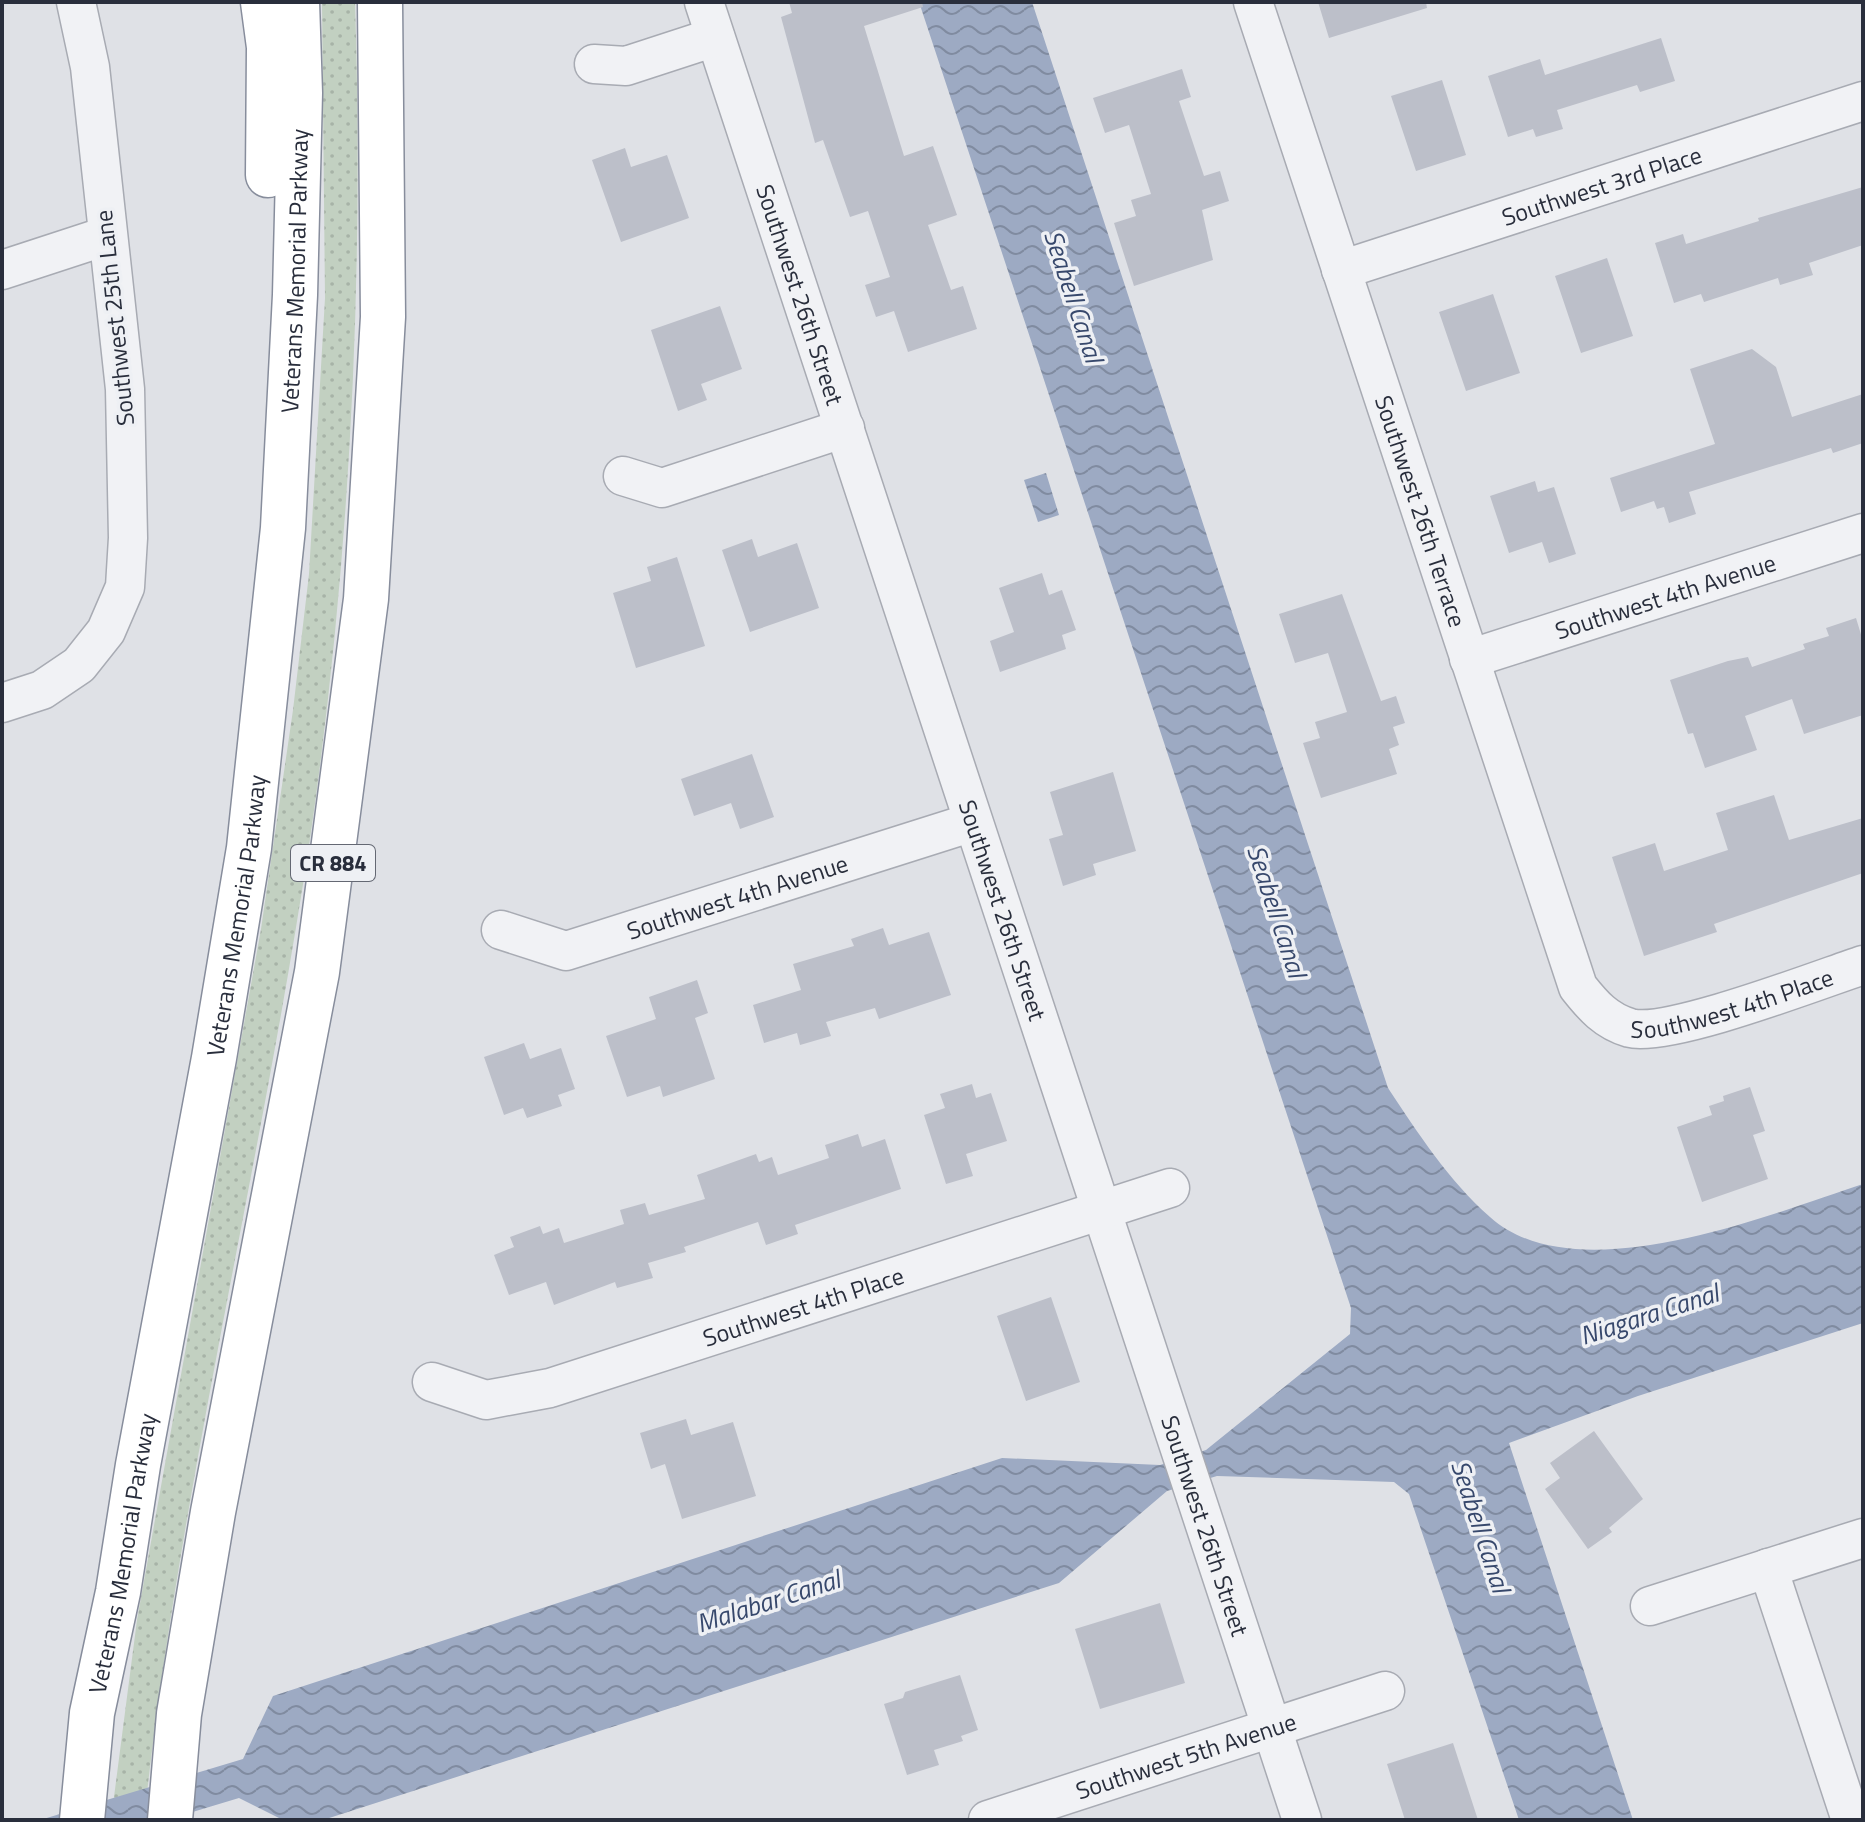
<svg xmlns="http://www.w3.org/2000/svg" width="1865" height="1822" font-family="'Titillium Web',sans-serif">
<style>
.grass{fill:url(#grass-dots)}
.water{fill:url(#water-waves)}
.building{fill:#bcbfc9}
.lines{fill:none;stroke-linecap:round;stroke-linejoin:round}
.minor-casing{stroke:#a8abb3;stroke-width:41}
.highway-casing{stroke:#878d9c;stroke-width:47}
.minor{stroke:#f1f2f5;stroke-width:38}
.highway{stroke:#fff;stroke-width:44}
.labels{text-anchor:middle;dominant-baseline:central;stroke-width:7;stroke-linejoin:round;paint-order:stroke}
.shield{fill:#eef0f4;stroke:#646873;stroke-width:2}
.shield-label{font-size:22px;font-weight:bold;fill:#292e3c}
.street-label{font-size:24px;fill:#292e3c;stroke:#eef0f4}
.water-label{font-size:26px;font-style:italic;fill:#37486c;stroke:#eef0f4}
</style>
<defs>
<pattern id="grass-dots" width="8" height="8" patternUnits="userSpaceOnUse" patternTransform="scale(2)"><rect width="8" height="8" fill="#c2d0c1"/><path d="M2 2h.1M6 6h.1" fill="none" stroke="#a7b3a7" stroke-width="1.8" stroke-linecap="round"/></pattern>
<pattern id="water-waves" width="16" height="10" patternUnits="userSpaceOnUse" patternTransform="scale(2)"><rect width="16" height="10" fill="#9daac3"/><path d="M0 5q4-4 8 0t8 0" fill="none" stroke="#808ba0"/></pattern>
</defs>
<rect width="100%" height="100%" fill="#dfe1e6"/>
<path class="grass" d="M 322,2 L 355,2 C 364,282 350,562 310,839 C 261,1167 179,1490 144,1820 L 111,1820 L 137,1620 L 261,929 L 293,710 L 309,574 L 325,298 Z"/>
<path class="water" d="M 919,2 L 1032,2 L 1388,1088 C 1418,1133 1448,1180 1490,1217 C 1576,1294 1768,1215 1863,1184 L 1863,1323 L 1638,1396 L 1509,1443 L 1633,1820 L 1519,1820 L 1409,1494 L 1394,1482 L 1217,1476 L 1167,1491 L 1059,1583 L 323,1820 L 283,1820 L 239,1798 L 166,1820 L 40,1820 L 243,1759 L 273,1696 L 1002,1458 L 1160,1465 L 1206,1450 L 1350,1334 L 1351,1308 Z
M 1046,473 L 1059,515 L 1038,522 L 1024,480 Z"/>
<path class="building" d="M 789,2 L 922,2 L 923,7 L 864,26 L 904,156 L 933,146 L 957,215 L 928,225 L 951,290 L 963,286 L 977,329 L 908,352 L 894,311 L 876,317 L 865,285 L 890,277 L 868,211 L 850,217 L 823,140 L 815,143 L 781,17 L 792,13 Z
M 1318,2 L 1426,2 L 1427,8 L 1329,38 Z
M 1661,38 L 1675,81 L 1640,92 L 1637,85 L 1557,110 L 1563,129 L 1536,137 L 1533,129 L 1508,137 L 1488,76 L 1540,59 L 1545,75 Z
M 1182,69 L 1191,97 L 1179,101 L 1204,176 L 1220,171 L 1229,201 L 1202,210 L 1213,260 L 1134,286 L 1114,223 L 1136,216 L 1131,200 L 1151,194 L 1129,125 L 1105,133 L 1093,98 Z
M 1442,80 L 1466,155 L 1416,171 L 1391,96 Z
M 625,148 L 631,167 L 667,155 L 689,218 L 621,242 L 592,160 Z
M 1863,187 L 1863,245 L 1809,263 L 1813,275 L 1780,285 L 1778,278 L 1704,302 L 1701,294 L 1674,303 L 1655,243 L 1683,234 L 1686,244 L 1759,221 L 1758,218 Z
M 1607,258 L 1633,336 L 1581,353 L 1555,276 Z
M 1493,294 L 1520,373 L 1466,391 L 1439,312 Z
M 720,306 L 742,369 L 701,384 L 707,400 L 678,411 L 651,330 Z
M 1752,349 L 1776,367 L 1792,417 L 1863,394 L 1863,443 L 1833,453 L 1831,448 L 1689,492 L 1696,514 L 1669,523 L 1664,507 L 1657,509 L 1654,501 L 1621,512 L 1610,478 L 1715,444 L 1690,369 Z
M 1535,481 L 1538,492 L 1554,487 L 1576,554 L 1549,563 L 1542,542 L 1509,553 L 1490,496 Z
M 752,539 L 758,557 L 797,543 L 819,608 L 750,632 L 722,550 Z
M 677,557 L 705,646 L 636,668 L 613,593 L 651,581 L 647,567 Z
M 1042,573 L 1049,595 L 1062,590 L 1076,630 L 1062,635 L 1066,649 L 1000,672 L 990,641 L 1014,632 L 999,588 Z
M 1342,594 L 1381,701 L 1396,696 L 1405,723 L 1393,727 L 1399,745 L 1389,749 L 1397,774 L 1321,798 L 1303,743 L 1320,738 L 1315,722 L 1347,712 L 1328,653 L 1295,663 L 1279,614 Z
M 1856,618 L 1863,641 L 1863,715 L 1804,734 L 1792,699 L 1745,716 L 1757,750 L 1705,768 L 1693,733 L 1688,734 L 1670,680 L 1728,661 L 1748,657 L 1752,667 L 1805,649 L 1803,644 L 1829,636 L 1826,628 Z
M 752,754 L 774,817 L 740,829 L 731,803 L 694,816 L 681,779 Z
M 1113,772 L 1136,851 L 1093,864 L 1096,875 L 1063,886 L 1049,839 L 1063,835 L 1050,792 Z
M 1774,795 L 1789,840 L 1863,818 L 1863,873 L 1714,924 L 1717,932 L 1644,956 L 1612,857 L 1655,843 L 1664,871 L 1728,850 L 1716,813 Z
M 883,928 L 889,945 L 929,932 L 951,995 L 879,1019 L 875,1008 L 826,1022 L 831,1036 L 800,1045 L 797,1033 L 764,1043 L 753,1005 L 801,990 L 793,964 L 854,946 L 851,939 Z
M 697,980 L 708,1013 L 695,1018 L 715,1079 L 663,1097 L 660,1086 L 627,1097 L 606,1036 L 656,1019 L 649,997 Z
M 524,1043 L 530,1059 L 561,1048 L 575,1089 L 558,1095 L 562,1106 L 527,1118 L 523,1108 L 504,1115 L 484,1057 Z
M 972,1084 L 976,1098 L 991,1093 L 1007,1141 L 966,1154 L 973,1176 L 946,1184 L 924,1115 L 945,1108 L 940,1094 Z
M 1750,1087 L 1765,1131 L 1753,1135 L 1768,1179 L 1702,1202 L 1677,1127 L 1712,1115 L 1709,1106 L 1724,1101 L 1723,1096 Z
M 858,1134 L 862,1147 L 885,1139 L 901,1189 L 795,1225 L 798,1234 L 766,1245 L 758,1222 L 684,1247 L 686,1252 L 648,1263 L 653,1278 L 617,1288 L 615,1282 L 554,1305 L 546,1282 L 509,1295 L 494,1255 L 514,1247 L 510,1237 L 540,1226 L 543,1234 L 559,1228 L 564,1243 L 624,1224 L 620,1210 L 645,1203 L 649,1215 L 705,1199 L 697,1175 L 756,1154 L 759,1162 L 772,1157 L 778,1175 L 829,1158 L 825,1145 Z
M 1051,1297 L 1080,1382 L 1026,1401 L 997,1316 Z
M 686,1419 L 691,1435 L 733,1422 L 756,1496 L 682,1519 L 665,1464 L 651,1469 L 640,1433 Z
M 1594,1431 L 1643,1499 L 1609,1528 L 1612,1532 L 1588,1549 L 1545,1489 L 1560,1478 L 1550,1463 Z
M 1160,1603 L 1185,1683 L 1100,1709 L 1075,1629 Z
M 960,1675 L 978,1730 L 961,1736 L 963,1741 L 934,1750 L 939,1765 L 907,1775 L 884,1704 L 903,1698 L 905,1692 Z
M 1453,1743 L 1478,1820 L 1405,1820 L 1387,1764 Z"/>
<g class="lines">
<g class="minor-casing">
<g id="minor">
<path id="s1" d="M 704,2 L 1302,1820"/>
<path id="s2" d="M 1253,2 L 1578,987 C 1593,1006 1606,1021 1630,1028 C 1668,1038 1818,980 1863,965"/>
<path d="M 594,64 L 626,66 L 715,37"/>
<path d="M 2,270 L 106,236"/>
<path id="s3" d="M 1341,270 L 1863,101"/>
<path d="M 623,476 L 662,488 L 845,428"/>
<path id="s4" d="M 1469,659 L 1863,533"/>
<path d="M 2,703 L 42,690 L 79,665 L 106,631 L 125,587 L 128,538 L 125,389 L 90,67 L 76,2"/>
<path id="s5" d="M 501,930 L 566,951 L 973,822"/>
<path id="s6" d="M 432,1382 L 486,1400 L 550,1388 L 1170,1188"/>
<path d="M 1768,1568 L 1851,1820"/>
<path d="M 1650,1606 L 1863,1538"/>
<path id="s7" d="M 988,1820 L 1385,1691"/>
</g>
</g>
<g class="highway-casing">
<g id="highway">
<path d="M 263,2 L 269,47 L 268,175"/>
<path id="s8" d="M 82,1820 L 92,1713 L 118,1592 L 138,1465 L 214,1058 L 249,848 L 283,528 L 295,295 L 300,93 L 297,2"/>
<path d="M 170,1820 L 179,1714 L 213,1512 L 317,972 L 366,599 L 383,317 L 380,2"/>
</g>
</g>
<use href="#minor" class="minor"/>
<use href="#highway" class="highway"/>
</g>
<g class="labels">
<rect class="shield" x="291" y="845" width="84" height="36" rx="6"/>
<g class="shield-label">
<text x="333" y="863">CR 884</text>
</g>
<g class="street-label">
<text stroke="none"><textPath href="#s3" startOffset="274">Southwest 3rd Place</textPath></text>
<text stroke="none"><textPath href="#s8" startOffset="1566">Veterans Memorial Parkway</textPath></text>
<text stroke="none"><textPath href="#s1" startOffset="308">Southwest 26th Street</textPath></text>
<text transform="translate(114 318) rotate(-96)">Southwest 25th Lane</text>
<text stroke="none"><textPath href="#s2" startOffset="536">Southwest 26th Terrace</textPath></text>
<text stroke="none"><textPath href="#s4" startOffset="206">Southwest 4th Avenue</textPath></text>
<text stroke="none"><textPath href="#s5" startOffset="248">Southwest 4th Avenue</textPath></text>
<text stroke="none"><textPath href="#s1" startOffset="956">Southwest 26th Street</textPath></text>
<text stroke="none"><textPath href="#s8" startOffset="918">Veterans Memorial Parkway</textPath></text>
<text stroke="none"><textPath href="#s2" startOffset="1210">Southwest 4th Place</textPath></text>
<text stroke="none"><textPath href="#s6" startOffset="388">Southwest 4th Place</textPath></text>
<text stroke="none"><textPath href="#s1" startOffset="1604">Southwest 26th Street</textPath></text>
<text stroke="none"><textPath href="#s8" startOffset="270">Veterans Memorial Parkway</textPath></text>
<text stroke="none"><textPath href="#s7" startOffset="208">Southwest 5th Avenue</textPath></text>
</g>
<g class="water-label">
<text transform="translate(1074 296) rotate(72)">Seabell Canal</text>
<text transform="translate(1277 911) rotate(72)">Seabell Canal</text>
<text transform="translate(1649 1314) rotate(-18)">Niagara Canal</text>
<text transform="translate(1481 1526) rotate(72)">Seabell Canal</text>
<text transform="translate(768 1601) rotate(-18)">Malabar Canal</text>
</g>
</g>
<rect width="1865" height="1822" fill="none" stroke="#292e3c" stroke-width="8"/>
</svg>
